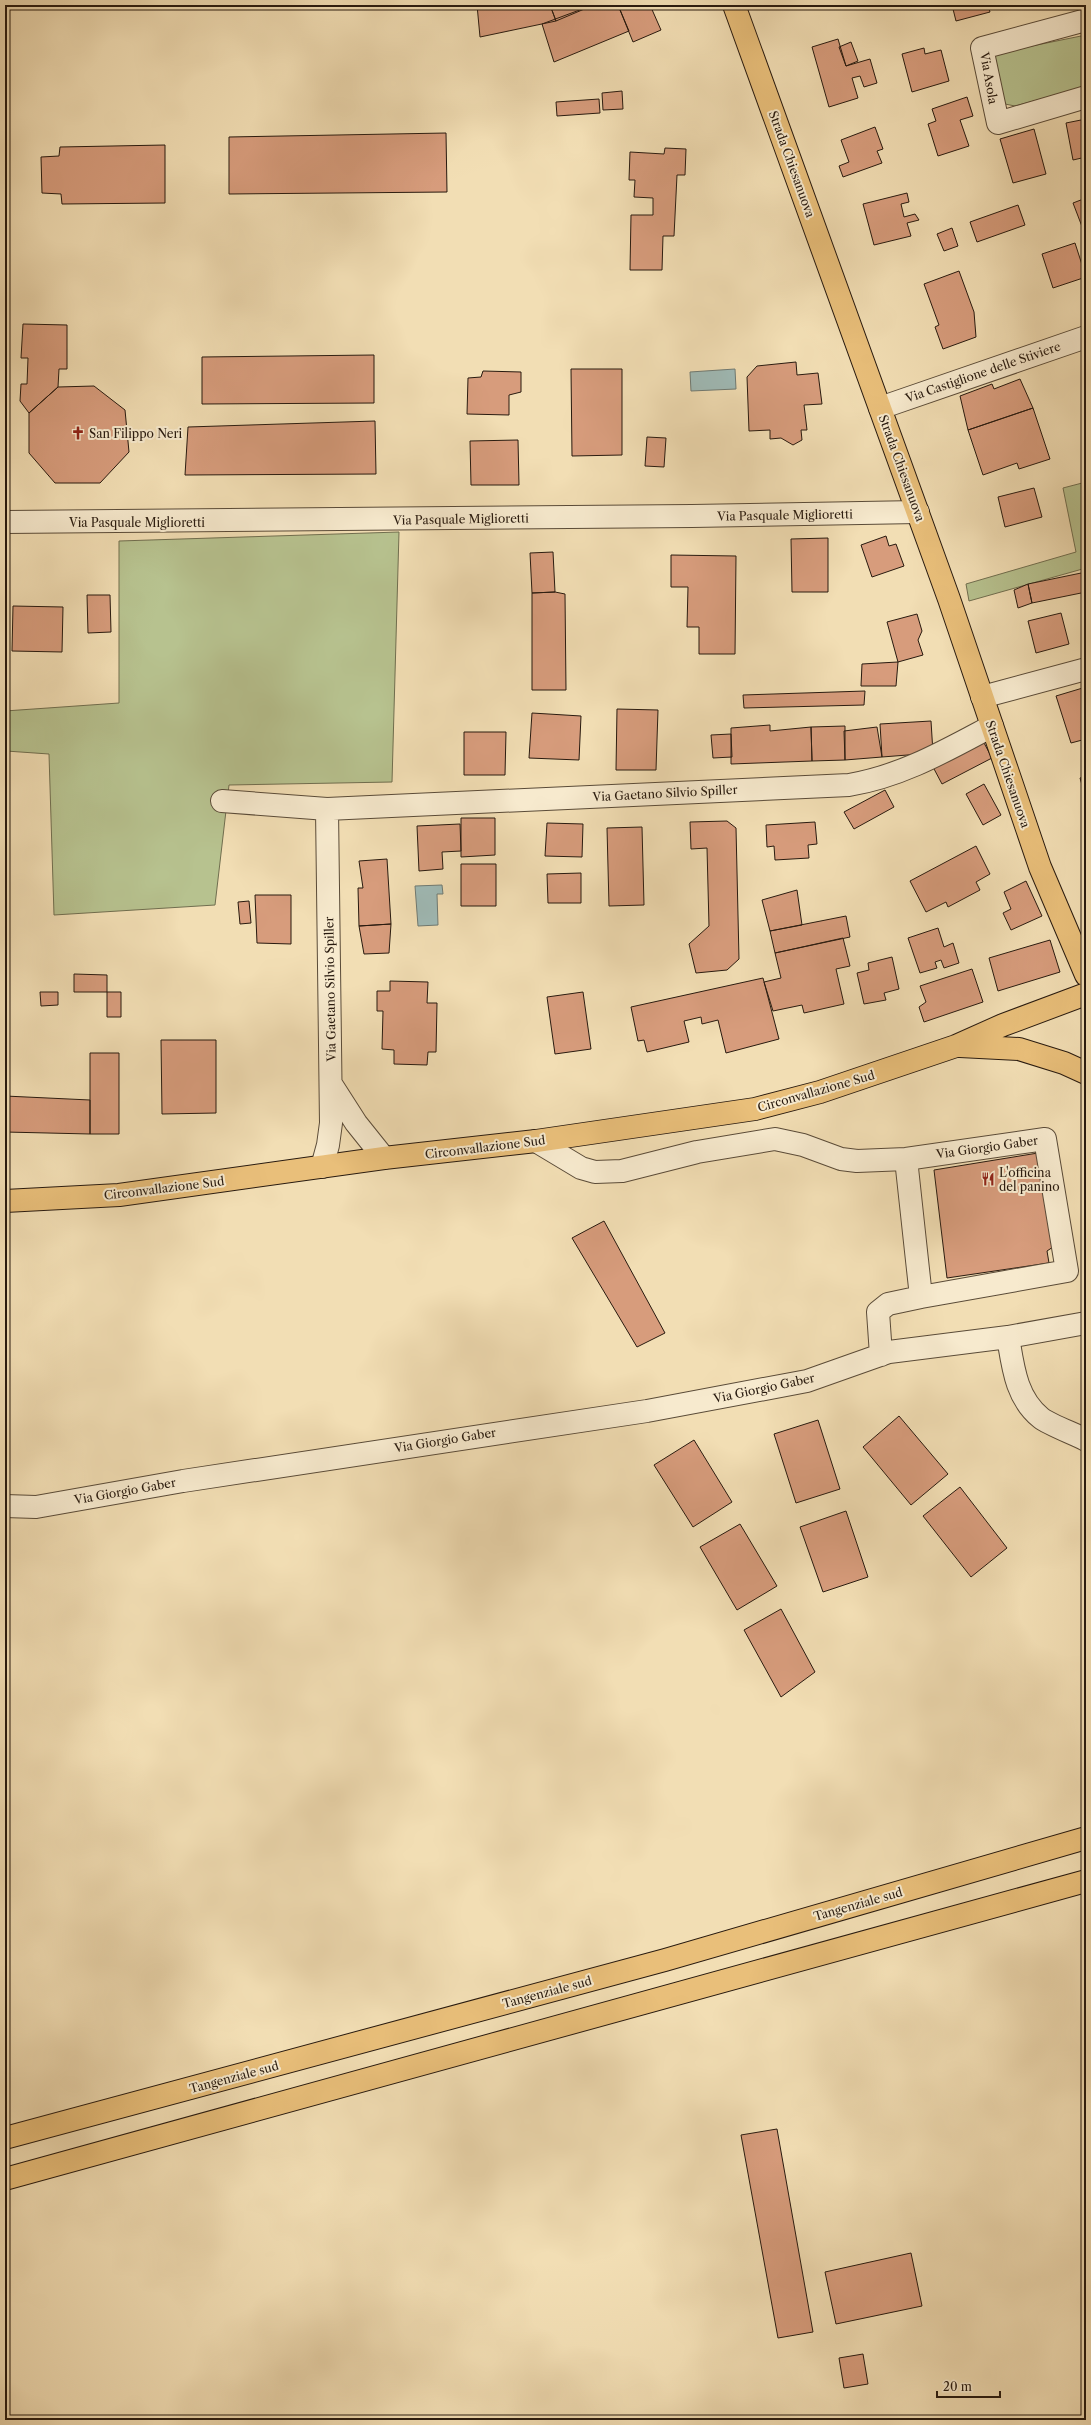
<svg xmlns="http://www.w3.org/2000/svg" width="1091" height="2425" font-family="'Libre Caslon Text',serif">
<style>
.green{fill:#b7c28f;stroke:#706e4f}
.water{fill:#9fbab6;stroke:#6f7a73}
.building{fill:#d79c7c;stroke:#281a0f}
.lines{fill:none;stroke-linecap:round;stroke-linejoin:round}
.minor-casing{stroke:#5a4b38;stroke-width:24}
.major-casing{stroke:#281a0f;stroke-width:24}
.highway-casing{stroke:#281a0f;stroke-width:24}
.minor{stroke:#f7eace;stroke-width:22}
.major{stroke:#e9bf7a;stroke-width:22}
.highway{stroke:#e9bf7a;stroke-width:22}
.labels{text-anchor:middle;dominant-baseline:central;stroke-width:4;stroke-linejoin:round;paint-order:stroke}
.street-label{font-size:12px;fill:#281a0f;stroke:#f7eace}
.poi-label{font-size:12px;fill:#281a0f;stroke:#f7eace;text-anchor:start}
</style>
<rect width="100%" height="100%" fill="#f2deb4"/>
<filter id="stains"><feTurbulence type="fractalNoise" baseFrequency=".005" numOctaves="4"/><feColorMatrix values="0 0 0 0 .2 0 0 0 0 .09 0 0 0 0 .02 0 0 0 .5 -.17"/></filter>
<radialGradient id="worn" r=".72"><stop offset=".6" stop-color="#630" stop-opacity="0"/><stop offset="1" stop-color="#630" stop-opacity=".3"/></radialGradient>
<path class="green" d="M 1086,35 L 1086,87 L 1015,106 L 1005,104 L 993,56 L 1012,50 Z
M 1086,482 L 1086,568 L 969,601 L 966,584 L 1076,552 L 1063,488 Z
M 399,532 L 392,782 L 229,785 L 215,905 L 54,915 L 49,754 L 6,751 L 5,711 L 119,703 L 119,541 Z"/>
<path class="water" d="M 735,369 L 736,389 L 691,391 L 690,372 Z
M 442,885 L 443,894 L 437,894 L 438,925 L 418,926 L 415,886 Z"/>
<path class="building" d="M 477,5 L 550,5 L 556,21 L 480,37 Z
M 550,5 L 580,5 L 582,10 L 556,21 Z
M 580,5 L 593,5 L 582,10 Z
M 593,5 L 618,5 L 629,31 L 554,62 L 542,24 Z
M 618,5 L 650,5 L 661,30 L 633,42 Z
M 952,5 L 988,5 L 990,12 L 956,21 Z
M 838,39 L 846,66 L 870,59 L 877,83 L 864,87 L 860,76 L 852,78 L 858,98 L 829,107 L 812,47 Z
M 851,42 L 858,61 L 846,66 L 839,47 Z
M 924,48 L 925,54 L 941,50 L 949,81 L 912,92 L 902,54 Z
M 622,91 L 623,109 L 603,110 L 602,93 Z
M 967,97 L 973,116 L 960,120 L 969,146 L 938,156 L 928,124 L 936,121 L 932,109 Z
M 599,99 L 600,113 L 557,116 L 556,102 Z
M 1086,119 L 1086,157 L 1073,160 L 1066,123 Z
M 875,127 L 883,149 L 877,151 L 882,163 L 843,177 L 839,166 L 849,162 L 841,140 Z
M 1034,129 L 1046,174 L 1013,183 L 1000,139 Z
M 446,133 L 447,192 L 229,194 L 229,137 Z
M 165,145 L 165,203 L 62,204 L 61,194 L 42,193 L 41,157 L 59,156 L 60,147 Z
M 665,148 L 686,149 L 685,175 L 677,175 L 674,236 L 663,236 L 662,270 L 630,270 L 631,215 L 653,215 L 653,198 L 634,197 L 635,180 L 629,180 L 630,152 L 664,154 Z
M 907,193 L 909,202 L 901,204 L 904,217 L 915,214 L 919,220 L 907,223 L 911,236 L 874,245 L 863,204 Z
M 1086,198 L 1086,237 L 1073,203 Z
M 1018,205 L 1025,225 L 977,242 L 970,222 Z
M 952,228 L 958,246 L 944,251 L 937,234 Z
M 1075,243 L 1086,277 L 1053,288 L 1042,254 Z
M 959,271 L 974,312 L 976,337 L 943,349 L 935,327 L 939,325 L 924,284 Z
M 23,324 L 67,325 L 67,369 L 59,369 L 58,387 L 29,413 L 20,401 L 21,384 L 27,384 L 28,358 L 21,358 Z
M 374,355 L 374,403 L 202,404 L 202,357 Z
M 796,362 L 797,375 L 818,373 L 822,404 L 804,405 L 807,430 L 801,430 L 802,440 L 793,445 L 781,438 L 770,439 L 770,430 L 749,431 L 747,377 L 757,366 Z
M 571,369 L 622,369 L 622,455 L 572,456 Z
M 483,371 L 521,372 L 521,392 L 509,395 L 509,415 L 467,414 L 468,378 L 481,377 Z
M 1020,379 L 1033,408 L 968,430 L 960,396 L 992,384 L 994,389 Z
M 94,386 L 125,410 L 129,452 L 100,483 L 55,483 L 29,453 L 29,413 L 58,387 Z
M 1033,408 L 1050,459 L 1019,469 L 1017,463 L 983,475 L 968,430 Z
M 375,421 L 376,474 L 185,475 L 188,427 Z
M 647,437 L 666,438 L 664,467 L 645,466 Z
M 518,440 L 519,485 L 471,485 L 470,441 Z
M 1034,488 L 1042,517 L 1005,527 L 998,497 Z
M 886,536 L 889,546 L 896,544 L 904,566 L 872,577 L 861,545 Z
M 828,538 L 828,592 L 792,592 L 791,539 Z
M 553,552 L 555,592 L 532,593 L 530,553 Z
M 671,555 L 736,556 L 735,654 L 699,654 L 699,627 L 687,627 L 688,587 L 671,587 Z
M 1086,572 L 1086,592 L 1032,603 L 1028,584 Z
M 1028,584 L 1032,603 L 1018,608 L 1014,590 Z
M 555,592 L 565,594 L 566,690 L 532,690 L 532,593 Z
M 87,595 L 110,595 L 111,632 L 88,633 Z
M 13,606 L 63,607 L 62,652 L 12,651 Z
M 1061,613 L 1069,644 L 1036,653 L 1028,621 Z
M 917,614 L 922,631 L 918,640 L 923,655 L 898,662 L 887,622 Z
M 898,662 L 896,686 L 861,686 L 862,664 Z
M 1086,687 L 1086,739 L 1071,743 L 1056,696 Z
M 865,691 L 864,705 L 744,708 L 743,695 Z
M 617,709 L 658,710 L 656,770 L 616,770 Z
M 532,713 L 581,716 L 579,760 L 529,758 Z
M 931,721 L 933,753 L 882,757 L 880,724 Z
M 770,725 L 770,731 L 811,727 L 812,761 L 731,764 L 731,728 Z
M 845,726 L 845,760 L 812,761 L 811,727 Z
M 877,727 L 882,757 L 845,760 L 844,731 Z
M 464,732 L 506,732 L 505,775 L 464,775 Z
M 731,734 L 732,757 L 713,758 L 711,735 Z
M 983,741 L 992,758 L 942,784 L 933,767 Z
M 1086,776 L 1086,799 L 1080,778 Z
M 984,784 L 1001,815 L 983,825 L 966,794 Z
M 885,790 L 894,807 L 854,829 L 844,812 Z
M 461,818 L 495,818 L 495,855 L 461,857 Z
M 727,821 L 736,828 L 739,959 L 727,970 L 696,973 L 689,944 L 709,926 L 707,848 L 691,849 L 690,822 Z
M 815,822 L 817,844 L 808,845 L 809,858 L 775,860 L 774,846 L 767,847 L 766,825 Z
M 547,823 L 583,824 L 582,857 L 545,856 Z
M 460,824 L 461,851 L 442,852 L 443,869 L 419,871 L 417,826 Z
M 642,827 L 644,905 L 609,906 L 607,828 Z
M 976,846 L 990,874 L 976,882 L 980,890 L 948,907 L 946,902 L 926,912 L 910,881 Z
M 387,859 L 391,924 L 359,926 L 358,888 L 363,888 L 359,861 Z
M 461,864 L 496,864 L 496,906 L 461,906 Z
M 581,873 L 581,903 L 548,903 L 547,874 Z
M 1026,881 L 1042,916 L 1011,930 L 1003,913 L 1011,909 L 1004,892 Z
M 797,890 L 802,925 L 770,931 L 762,900 Z
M 255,895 L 291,895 L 291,944 L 257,943 Z
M 249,901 L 251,923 L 240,924 L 238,902 Z
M 846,916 L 850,937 L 775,953 L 770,931 Z
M 391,924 L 389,953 L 364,954 L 359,926 Z
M 938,928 L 944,947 L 953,943 L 959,963 L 944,968 L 941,960 L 935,962 L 937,968 L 920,973 L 908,938 Z
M 843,938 L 850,966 L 836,969 L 844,1004 L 804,1013 L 802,1005 L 773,1011 L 764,982 L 781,978 L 775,953 Z
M 1050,940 L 1060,972 L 998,991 L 989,958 Z
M 892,957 L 899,989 L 884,993 L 886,1000 L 864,1004 L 857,973 L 869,970 L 868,963 Z
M 972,969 L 983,1002 L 924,1022 L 919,1007 L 926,1002 L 920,986 Z
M 74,974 L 107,975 L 107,992 L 74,992 Z
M 763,978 L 779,1039 L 726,1053 L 718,1020 L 702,1024 L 701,1017 L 684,1021 L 689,1042 L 647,1052 L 644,1040 L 638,1041 L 631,1007 Z
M 390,981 L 428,982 L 427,1003 L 437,1003 L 436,1052 L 428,1052 L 427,1065 L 394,1064 L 394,1050 L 382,1049 L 383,1011 L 377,1011 L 377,991 L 390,991 Z
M 40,992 L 58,992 L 58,1005 L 41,1006 Z
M 107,992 L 121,992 L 121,1017 L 107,1017 Z
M 583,992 L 591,1049 L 555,1054 L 547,997 Z
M 161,1040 L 216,1040 L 216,1113 L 162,1114 Z
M 90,1053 L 119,1053 L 119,1134 L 90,1134 Z
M 5,1096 L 90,1100 L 90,1134 L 5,1132 Z
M 1038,1153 L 1053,1247 L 1047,1251 L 1049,1263 L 947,1278 L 934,1170 Z
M 604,1221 L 665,1333 L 637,1347 L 572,1238 Z
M 899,1416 L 948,1474 L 911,1505 L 863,1447 Z
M 818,1420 L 840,1489 L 796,1503 L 774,1434 Z
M 694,1440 L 732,1502 L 693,1527 L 654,1465 Z
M 960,1487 L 1007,1548 L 971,1577 L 923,1516 Z
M 846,1511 L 868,1577 L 823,1592 L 800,1527 Z
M 740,1524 L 777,1586 L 737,1610 L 700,1547 Z
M 781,1609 L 815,1672 L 781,1697 L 744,1630 Z
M 777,2129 L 813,2332 L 778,2338 L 741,2135 Z
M 911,2253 L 922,2306 L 836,2324 L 825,2272 Z
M 863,2354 L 868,2384 L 844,2388 L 839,2358 Z
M 839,2416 L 840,2420 L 818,2420 Z"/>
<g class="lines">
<g class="minor-casing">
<path id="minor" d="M 1086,20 L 982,48 L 998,123 L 1086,97
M 880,408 L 1086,337
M 5,522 L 692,516 L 918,512
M 982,697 L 1086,669
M 222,801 L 327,809 L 849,785 C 902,776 945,751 992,726
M 331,1084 L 356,1123 L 384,1158
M 536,1141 L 581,1168 L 595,1172 L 622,1171 L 697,1152 L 775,1139 L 803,1145 L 841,1159 L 857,1161 L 906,1159 L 1045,1139 L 1067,1271 L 921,1297
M 322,1167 L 328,1145 L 331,1123 L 327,809
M 1008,1337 C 1013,1367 1016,1398 1041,1418 C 1050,1425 1075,1434 1086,1440
M 881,1355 L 878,1312 L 888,1304 L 921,1297 L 906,1159
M 5,1506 L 36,1507 L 183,1481 L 647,1411 L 807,1381 L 889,1352 L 1008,1337 L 1086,1323"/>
</g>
<g class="major-casing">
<path id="major" d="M 734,5 L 949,599 L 1040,867 L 1086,975
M 960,1046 L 1019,1049 L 1064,1063 L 1086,1073
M 5,1201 L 119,1195 L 384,1158 L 536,1141 L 755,1109 L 820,1092 L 956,1046 L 1003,1025 L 1086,994"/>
</g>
<g class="highway-casing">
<path id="highway" d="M 5,2138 L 665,1960 L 1086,1838
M 5,2179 L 1086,1881"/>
</g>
<use href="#minor" class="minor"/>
<use href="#major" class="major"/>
<use href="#highway" class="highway"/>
</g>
<defs>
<g id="church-bare" transform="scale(1.08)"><path d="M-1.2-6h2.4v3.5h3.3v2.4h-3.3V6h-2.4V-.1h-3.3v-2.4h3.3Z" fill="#8f2418" stroke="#f7eace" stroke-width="2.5" paint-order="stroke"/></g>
<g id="restaurant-bare" transform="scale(1.08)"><path d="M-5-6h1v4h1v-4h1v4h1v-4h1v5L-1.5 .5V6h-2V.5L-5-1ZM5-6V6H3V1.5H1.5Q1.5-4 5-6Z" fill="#8f2418" stroke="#f7eace" stroke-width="2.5" paint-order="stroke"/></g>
</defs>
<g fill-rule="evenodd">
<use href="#church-bare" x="78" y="433"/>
<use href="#restaurant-bare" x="988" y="1179"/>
</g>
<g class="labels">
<g class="street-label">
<text transform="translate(989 78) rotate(80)">Via Asola</text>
<text transform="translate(792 164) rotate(70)">Strada Chiesanuova</text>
<text transform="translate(983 372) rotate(-19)">Via Castiglione delle Stiviere</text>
<text transform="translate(902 468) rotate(70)">Strada Chiesanuova</text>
<text transform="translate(785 515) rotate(-1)">Via Pasquale Miglioretti</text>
<text transform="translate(461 519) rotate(-1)">Via Pasquale Miglioretti</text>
<text x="137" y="522">Via Pasquale Miglioretti</text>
<text transform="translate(1008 774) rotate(71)">Strada Chiesanuova</text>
<text transform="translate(665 793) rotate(-3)">Via Gaetano Silvio Spiller</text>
<text transform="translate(330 989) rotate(-91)">Via Gaetano Silvio Spiller</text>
<text transform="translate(816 1091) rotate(-16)">Circonvallazione Sud</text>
<text transform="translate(485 1147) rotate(-7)">Circonvallazione Sud</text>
<text transform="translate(987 1147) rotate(-8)">Via Giorgio Gaber</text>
<text transform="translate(164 1188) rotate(-7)">Circonvallazione Sud</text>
<text transform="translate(764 1388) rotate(-12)">Via Giorgio Gaber</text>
<text transform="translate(445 1440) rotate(-9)">Via Giorgio Gaber</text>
<text transform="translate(125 1491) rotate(-10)">Via Giorgio Gaber</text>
<text transform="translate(858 1904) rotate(-16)">Tangenziale sud</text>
<text transform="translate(547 1992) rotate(-15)">Tangenziale sud</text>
<text transform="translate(234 2077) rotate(-15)">Tangenziale sud</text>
</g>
<g class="poi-label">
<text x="89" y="433">San Filippo Neri</text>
<text x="999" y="1172">L'officina<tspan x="999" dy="14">del panino</tspan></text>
</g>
</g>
<rect width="1091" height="2425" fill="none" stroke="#f2deb4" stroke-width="20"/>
<rect x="6" y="6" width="1079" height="2413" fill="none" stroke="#281a0f" stroke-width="2"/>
<rect x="10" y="10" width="1071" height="2405" fill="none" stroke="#281a0f"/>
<path d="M937 2391v6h63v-6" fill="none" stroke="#281a0f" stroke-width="2"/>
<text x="943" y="2391" font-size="12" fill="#281a0f" stroke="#f7eace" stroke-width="3" paint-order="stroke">20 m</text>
<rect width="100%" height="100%" filter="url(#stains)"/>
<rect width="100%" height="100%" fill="url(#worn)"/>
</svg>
